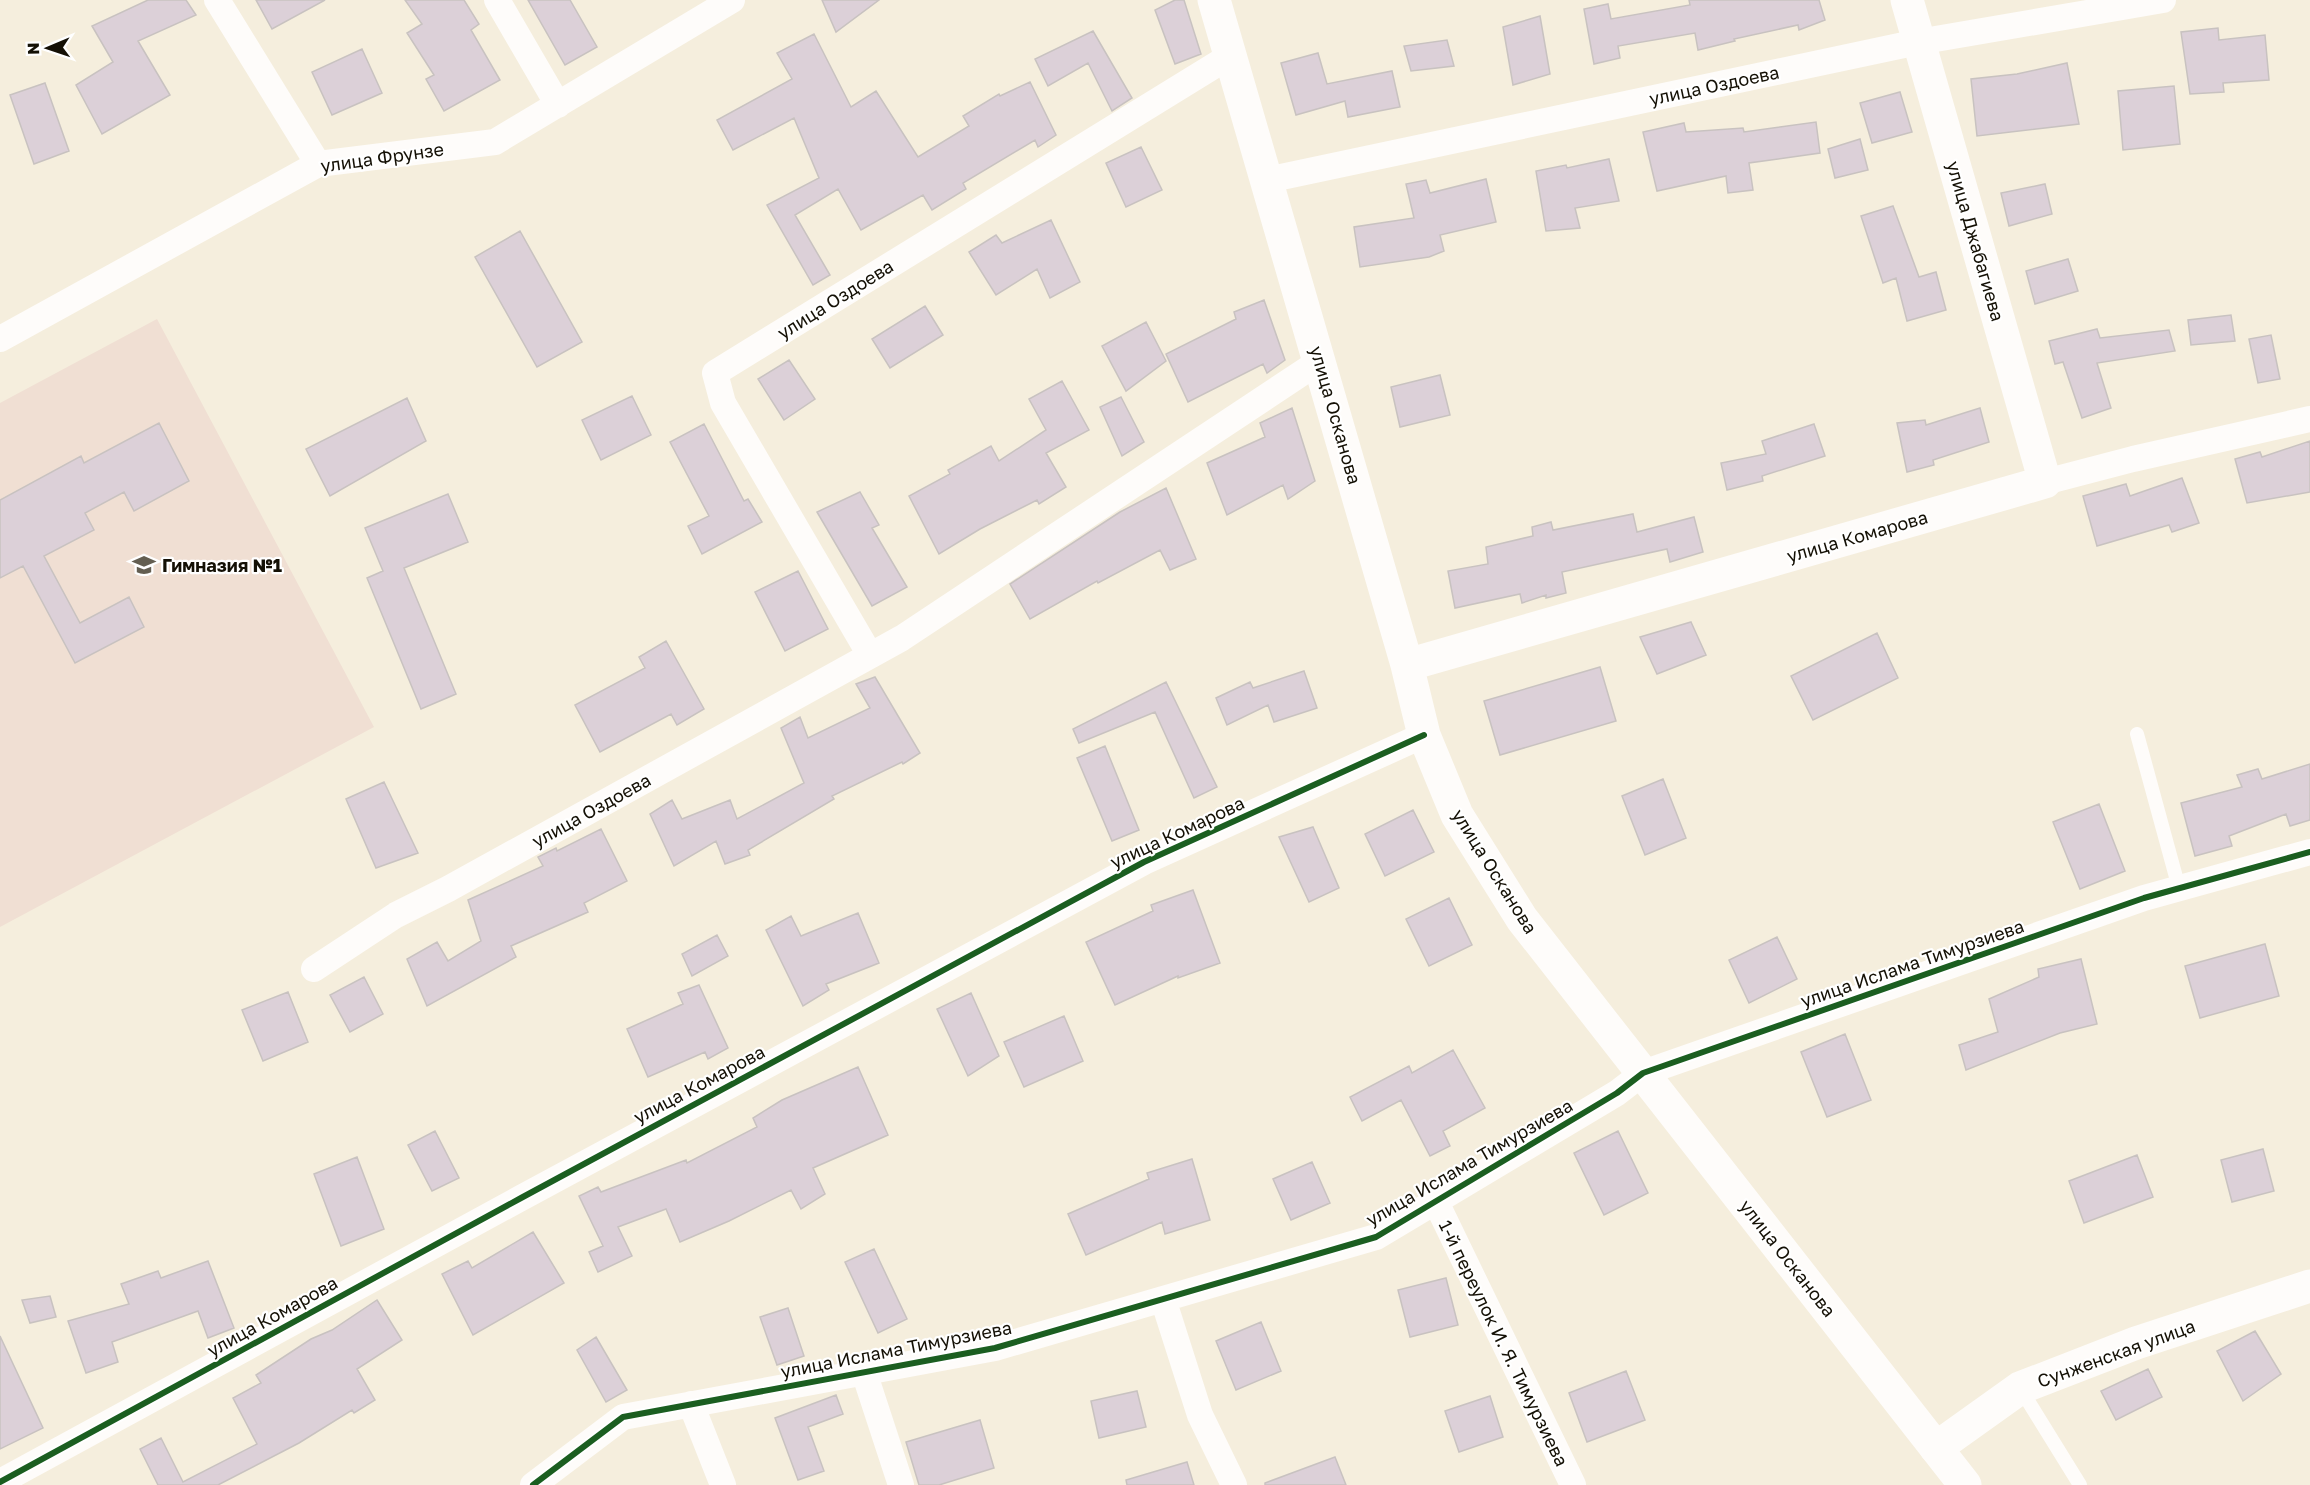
<svg xmlns="http://www.w3.org/2000/svg" width="2310" height="1485" font-family="'Golos Text',sans-serif">
<style>
.education{fill:#f0dfd3}
.building{fill:#dcd0d8;stroke:#c8c2c0;stroke-width:1.5}
.lines{fill:none;stroke-linecap:round;stroke-linejoin:round}
.service{stroke:#fefcfa;stroke-width:14}
.minor{stroke:#fefcfa;stroke-width:26}
.tertiary{stroke:#fefcfa;stroke-width:33}
.secondary{stroke:#fefcfa;stroke-width:33}
.cycleway-casing{stroke:#fff;stroke-width:10}
.cycleway{stroke:#1b5e20;stroke-width:6}
.labels{text-anchor:middle;dominant-baseline:central;stroke-width:4.5;stroke-linejoin:round;paint-order:stroke}
.street-label{font-size:18px;fill:#141005;stroke:#fff}
.poi-label{font-size:18px;font-weight:bold;fill:#141005;stroke:#fff;text-anchor:start}
</style>
<rect width="100%" height="100%" fill="#f5eedd"/>
<path class="education" d="M 157,319 L 374,727 L 0,927 L 0,403 Z"/>
<path class="building" d="M 148,0 L 186,0 L 196,15 L 138,41 L 170,95 L 102,134 L 76,85 L 113,62 L 92,26 Z
M 256,0 L 325,0 L 272,29 Z
M 405,0 L 464,0 L 479,24 L 471,30 L 500,80 L 444,111 L 426,79 L 434,75 L 407,33 L 422,24 Z
M 528,0 L 570,0 L 597,47 L 565,65 Z
M 822,0 L 879,0 L 836,32 Z
M 1175,0 L 1184,0 L 1201,54 L 1175,64 L 1155,10 Z
M 1689,0 L 1819,0 L 1825,20 L 1799,30 L 1798,25 L 1734,39 L 1735,41 L 1698,50 L 1695,33 L 1618,46 L 1620,58 L 1594,64 L 1584,9 L 1608,4 L 1611,19 L 1690,5 Z
M 1540,16 L 1550,74 L 1513,85 L 1503,27 Z
M 2218,28 L 2219,40 L 2265,35 L 2269,80 L 2223,83 L 2224,92 L 2190,94 L 2181,32 Z
M 1093,31 L 1132,98 L 1112,111 L 1088,63 L 1048,86 L 1035,59 Z
M 814,34 L 851,107 L 876,91 L 918,157 L 969,126 L 963,116 L 999,94 L 1000,96 L 1030,82 L 1056,135 L 1038,147 L 1035,140 L 963,183 L 966,189 L 932,210 L 923,195 L 861,230 L 838,189 L 795,215 L 830,275 L 813,285 L 767,205 L 819,178 L 794,118 L 733,150 L 717,120 L 792,79 L 777,53 Z
M 1447,40 L 1454,66 L 1411,71 L 1404,46 Z
M 362,49 L 382,93 L 332,115 L 312,72 Z
M 1318,53 L 1327,84 L 1392,71 L 1400,107 L 1348,117 L 1345,101 L 1296,115 L 1281,63 Z
M 2067,63 L 2079,124 L 1977,136 L 1971,79 L 2017,74 Z
M 45,83 L 69,151 L 34,164 L 10,95 Z
M 2174,86 L 2180,144 L 2123,150 L 2118,91 Z
M 1900,92 L 1912,132 L 1872,143 L 1860,103 Z
M 1816,122 L 1820,153 L 1749,163 L 1753,190 L 1728,193 L 1726,176 L 1657,191 L 1643,132 L 1684,123 L 1686,132 L 1743,128 L 1744,132 Z
M 1860,139 L 1868,170 L 1835,178 L 1828,149 Z
M 1141,147 L 1162,190 L 1126,207 L 1106,163 Z
M 1609,159 L 1619,201 L 1575,208 L 1580,228 L 1546,231 L 1536,171 L 1566,165 L 1567,168 Z
M 1486,179 L 1496,222 L 1440,235 L 1444,251 L 1429,257 L 1360,267 L 1354,227 L 1414,218 L 1406,184 L 1426,180 L 1430,193 Z
M 2045,184 L 2052,214 L 2009,226 L 2001,193 Z
M 1893,206 L 1919,277 L 1936,272 L 1946,310 L 1907,321 L 1896,278 L 1883,283 L 1861,216 Z
M 1051,220 L 1080,282 L 1050,298 L 1037,269 L 996,295 L 969,252 L 996,235 L 1002,243 Z
M 520,231 L 582,342 L 537,367 L 475,257 Z
M 2068,259 L 2078,291 L 2035,304 L 2026,271 Z
M 1264,300 L 1285,360 L 1267,373 L 1263,364 L 1188,402 L 1166,354 L 1236,319 L 1234,312 Z
M 925,306 L 943,335 L 890,368 L 872,339 Z
M 2231,315 L 2235,341 L 2191,345 L 2188,320 Z
M 1146,322 L 1166,361 L 1126,391 L 1102,346 Z
M 2097,329 L 2100,338 L 2169,330 L 2175,351 L 2097,363 L 2111,408 L 2082,418 L 2063,362 L 2055,364 L 2049,341 Z
M 2271,335 L 2280,379 L 2258,383 L 2249,339 Z
M 789,360 L 815,399 L 784,420 L 758,379 Z
M 1440,375 L 1450,415 L 1400,427 L 1391,387 Z
M 1062,381 L 1089,430 L 1046,453 L 1066,487 L 1039,504 L 1037,500 L 980,529 L 939,554 L 909,496 L 950,474 L 948,470 L 991,446 L 999,461 L 1046,430 L 1029,399 Z
M 632,396 L 651,435 L 601,460 L 582,420 Z
M 1121,397 L 1144,442 L 1122,456 L 1100,407 Z
M 407,398 L 426,441 L 330,496 L 306,449 Z
M 1292,408 L 1315,481 L 1288,499 L 1283,485 L 1227,515 L 1207,463 L 1265,437 L 1260,423 Z
M 1980,408 L 1989,442 L 1933,460 L 1934,465 L 1907,472 L 1897,423 L 1925,420 L 1926,425 Z
M 159,423 L 189,481 L 134,511 L 124,492 L 85,513 L 94,530 L 44,556 L 80,623 L 129,597 L 144,627 L 75,663 L 23,566 L 0,578 L 0,500 L 81,456 L 84,463 Z
M 704,424 L 744,501 L 748,499 L 762,522 L 702,554 L 688,526 L 709,516 L 670,442 Z
M 1814,424 L 1825,456 L 1762,476 L 1763,481 L 1727,490 L 1721,463 L 1766,454 L 1762,441 Z
M 2310,441 L 2310,492 L 2247,503 L 2235,459 L 2260,452 L 2262,457 Z
M 2182,478 L 2199,523 L 2172,532 L 2169,525 L 2097,546 L 2083,496 L 2126,484 L 2130,496 Z
M 1166,488 L 1196,559 L 1170,570 L 1160,550 L 1098,583 L 1097,581 L 1030,619 L 1010,584 L 1120,512 Z
M 860,492 L 879,525 L 872,528 L 907,587 L 872,606 L 817,512 Z
M 448,494 L 468,542 L 404,568 L 456,694 L 421,709 L 367,578 L 383,571 L 365,528 Z
M 1633,514 L 1637,532 L 1694,517 L 1703,552 L 1670,562 L 1667,549 L 1562,572 L 1566,593 L 1546,598 L 1546,595 L 1522,603 L 1520,594 L 1455,608 L 1448,571 L 1488,564 L 1486,547 L 1533,536 L 1532,527 L 1551,522 L 1553,530 Z
M 798,571 L 828,629 L 785,651 L 755,592 Z
M 1691,622 L 1706,655 L 1657,674 L 1640,637 Z
M 1877,633 L 1898,678 L 1813,720 L 1791,676 Z
M 666,641 L 704,709 L 677,725 L 671,714 L 600,752 L 575,705 L 645,668 L 639,657 Z
M 1600,667 L 1616,721 L 1500,755 L 1484,701 Z
M 1304,671 L 1317,708 L 1274,722 L 1268,705 L 1227,725 L 1216,698 L 1250,682 L 1253,688 Z
M 875,677 L 920,753 L 903,764 L 902,762 L 832,796 L 834,799 L 748,850 L 750,855 L 725,864 L 716,841 L 674,866 L 650,814 L 672,800 L 682,819 L 730,800 L 737,819 L 804,783 L 781,728 L 800,717 L 808,738 L 870,708 L 856,684 Z
M 1166,682 L 1217,787 L 1194,798 L 1155,712 L 1079,743 L 1073,729 Z
M 1105,746 L 1139,830 L 1112,841 L 1077,758 Z
M 2310,764 L 2310,820 L 2290,826 L 2286,814 L 2229,836 L 2232,846 L 2195,856 L 2181,803 L 2242,787 L 2237,775 L 2258,769 L 2262,779 Z
M 1663,779 L 1686,838 L 1645,855 L 1622,796 Z
M 384,782 L 418,853 L 376,868 L 346,799 Z
M 2099,804 L 2125,871 L 2080,889 L 2053,822 Z
M 1413,810 L 1434,852 L 1385,876 L 1365,834 Z
M 1313,827 L 1339,888 L 1309,902 L 1279,837 Z
M 601,829 L 627,881 L 584,903 L 588,912 L 511,946 L 516,957 L 427,1006 L 407,959 L 437,942 L 448,961 L 481,941 L 468,900 L 543,866 L 538,857 L 556,848 L 557,851 Z
M 1193,890 L 1220,963 L 1178,978 L 1178,976 L 1115,1005 L 1086,942 L 1153,911 L 1151,905 Z
M 1449,898 L 1472,945 L 1429,966 L 1406,919 Z
M 858,913 L 879,963 L 826,984 L 829,990 L 803,1006 L 766,930 L 791,916 L 801,936 Z
M 717,935 L 728,956 L 692,976 L 682,954 Z
M 1777,937 L 1797,979 L 1749,1003 L 1729,960 Z
M 2265,944 L 2279,996 L 2200,1018 L 2185,966 Z
M 2081,959 L 2097,1024 L 2060,1033 L 1966,1070 L 1959,1045 L 1998,1032 L 1989,999 L 2039,977 L 2038,969 Z
M 364,977 L 383,1014 L 350,1032 L 330,995 Z
M 699,985 L 728,1048 L 708,1059 L 705,1052 L 648,1077 L 627,1029 L 683,1004 L 678,993 Z
M 288,992 L 308,1042 L 263,1061 L 242,1010 Z
M 971,993 L 999,1056 L 968,1076 L 937,1009 Z
M 1064,1016 L 1083,1061 L 1024,1087 L 1004,1042 Z
M 1845,1034 L 1871,1100 L 1827,1117 L 1801,1052 Z
M 1453,1050 L 1485,1108 L 1443,1131 L 1450,1146 L 1430,1156 L 1401,1100 L 1362,1121 L 1350,1097 L 1409,1066 L 1412,1073 Z
M 858,1067 L 888,1135 L 813,1168 L 825,1194 L 801,1209 L 791,1190 L 729,1221 L 680,1242 L 666,1209 L 618,1227 L 632,1256 L 598,1272 L 589,1252 L 603,1246 L 579,1196 L 598,1187 L 601,1192 L 686,1160 L 687,1163 L 757,1127 L 753,1118 L 782,1100 Z
M 435,1131 L 459,1178 L 432,1191 L 408,1145 Z
M 1618,1131 L 1648,1193 L 1604,1215 L 1574,1153 Z
M 2263,1149 L 2274,1191 L 2232,1202 L 2221,1160 Z
M 2137,1155 L 2153,1197 L 2084,1223 L 2069,1181 Z
M 357,1157 L 384,1229 L 341,1246 L 314,1174 Z
M 1192,1159 L 1210,1220 L 1165,1234 L 1162,1222 L 1086,1255 L 1068,1214 L 1149,1179 L 1147,1173 Z
M 1312,1162 L 1330,1203 L 1291,1220 L 1273,1179 Z
M 533,1232 L 564,1283 L 473,1335 L 442,1274 L 468,1261 L 472,1268 Z
M 874,1249 L 907,1319 L 878,1333 L 845,1262 Z
M 208,1261 L 234,1328 L 208,1338 L 198,1311 L 112,1342 L 118,1362 L 86,1373 L 68,1321 L 129,1304 L 121,1284 L 158,1271 L 161,1278 Z
M 1446,1278 L 1458,1325 L 1410,1337 L 1398,1290 Z
M 50,1296 L 56,1317 L 30,1323 L 22,1300 Z
M 377,1300 L 402,1340 L 357,1369 L 375,1400 L 354,1413 L 352,1410 L 299,1443 L 218,1485 L 158,1485 L 140,1449 L 161,1438 L 183,1482 L 257,1444 L 233,1398 L 261,1383 L 256,1375 L 311,1339 L 332,1330 Z
M 788,1308 L 804,1356 L 777,1365 L 760,1317 Z
M 1261,1322 L 1281,1371 L 1236,1390 L 1216,1341 Z
M 2255,1331 L 2281,1374 L 2243,1401 L 2217,1351 Z
M 0,1336 L 43,1428 L 0,1449 Z
M 596,1337 L 627,1390 L 606,1402 L 577,1350 Z
M 2148,1369 L 2162,1397 L 2116,1420 L 2101,1391 Z
M 1626,1371 L 1645,1420 L 1587,1442 L 1569,1393 Z
M 1137,1391 L 1146,1427 L 1099,1438 L 1091,1401 Z
M 836,1395 L 843,1414 L 808,1427 L 824,1471 L 798,1480 L 775,1418 Z
M 1490,1396 L 1503,1437 L 1459,1452 L 1445,1411 Z
M 980,1420 L 994,1468 L 939,1485 L 919,1485 L 906,1442 Z
M 1335,1457 L 1346,1485 L 1265,1485 L 1265,1483 Z
M 1187,1462 L 1194,1485 L 1127,1485 L 1126,1480 Z"/>
<g class="lines">
<path class="service" d="M 2137,734 L 2179,888
M 2020,1388 L 2080,1485"/>
<path class="minor" d="M 217,0 L 318,164
M 497,0 L 558,105
M 1267,180 L 1918,42 L 2163,0
M 0,339 L 318,164 L 495,142 L 732,0
M 2045,482 L 2133,459 L 2310,419
M 870,655 L 723,403 L 715,373 L 1230,56
M 314,969 L 396,915 L 448,889 L 902,638 L 1320,361
M 1435,1200 L 1573,1485
M 1163,1299 L 1200,1415 L 1234,1485
M 864,1372 L 901,1485
M 691,1404 L 723,1485
M 0,1482 L 521,1198 L 1144,862 L 1424,735
M 533,1485 L 623,1417 L 995,1348 L 1376,1237 L 1617,1093 L 1643,1073 L 2144,898 L 2310,852"/>
<path class="tertiary" d="M 1936,1448 L 2020,1388 L 2136,1343 L 2310,1286"/>
<path class="secondary" d="M 1214,0 L 1407,665 L 1424,735 L 1457,815 L 1522,919 L 1965,1485
M 1407,665 L 2045,482 L 1907,0"/>
<g class="cycleway-casing">
<path id="cycleway" d="M 0,1482 L 521,1198 L 1144,862 L 1424,735
M 533,1485 L 623,1417 L 995,1348 L 1376,1237 L 1617,1093 L 1643,1073 L 2144,898 L 2310,852"/>
</g>
<use href="#cycleway" class="cycleway"/>
</g>
<defs>
<g id="school-bare" transform="scale(1.8)"><path d="M0-5L7-2L0 1L-7-2ZM-4 1L0 2.5L4 1V4Q0 6-4 4Z" fill="#635e51" stroke="#fff" stroke-width="2.5" paint-order="stroke"/></g>
</defs>
<g fill-rule="evenodd">
<use href="#school-bare" x="144" y="565"/>
</g>
<g class="labels">
<g class="street-label">
<text transform="translate(1714 85) rotate(-12)">улица Оздоева</text>
<text transform="translate(382 157) rotate(-8)">улица Фрунзе</text>
<text transform="translate(1976 241) rotate(74)">улица Джабагиева</text>
<text transform="translate(835 299) rotate(-32)">улица Оздоева</text>
<text transform="translate(1336 415) rotate(74)">улица Осканова</text>
<text transform="translate(1857 536) rotate(-16)">улица Комарова</text>
<text transform="translate(591 810) rotate(-29)">улица Оздоева</text>
<text transform="translate(1177 832) rotate(-25)">улица Комарова</text>
<text transform="translate(1495 871) rotate(58)">улица Осканова</text>
<text transform="translate(1912 963) rotate(-19)">улица Ислама Тимурзиева</text>
<text transform="translate(699 1084) rotate(-28)">улица Комарова</text>
<text transform="translate(1469 1162) rotate(-30)">улица Ислама Тимурзиева</text>
<text transform="translate(1788 1258) rotate(52)">улица Осканова</text>
<text transform="translate(272 1316) rotate(-29)">улица Комарова</text>
<text transform="translate(1504 1343) rotate(64)">1-й переулок И. Я. Тимурзиева</text>
<text transform="translate(896 1349) rotate(-11)">улица Ислама Тимурзиева</text>
<text transform="translate(2116 1353) rotate(-20)">Сунженская улица</text>
</g>
<g class="poi-label">
<text x="162" y="565">Гимназия №1</text>
</g>
</g>
<g transform="translate(48 48) rotate(268)" stroke="#ffffff" stroke-width="4.5" paint-order="stroke">
<path d="M0-4.5L10 22L0 15L-10 22Z" fill="#141005"/>
<text y="-9" font-size="16" font-weight="bold" text-anchor="middle" fill="#141005">N</text>
</g>
</svg>
